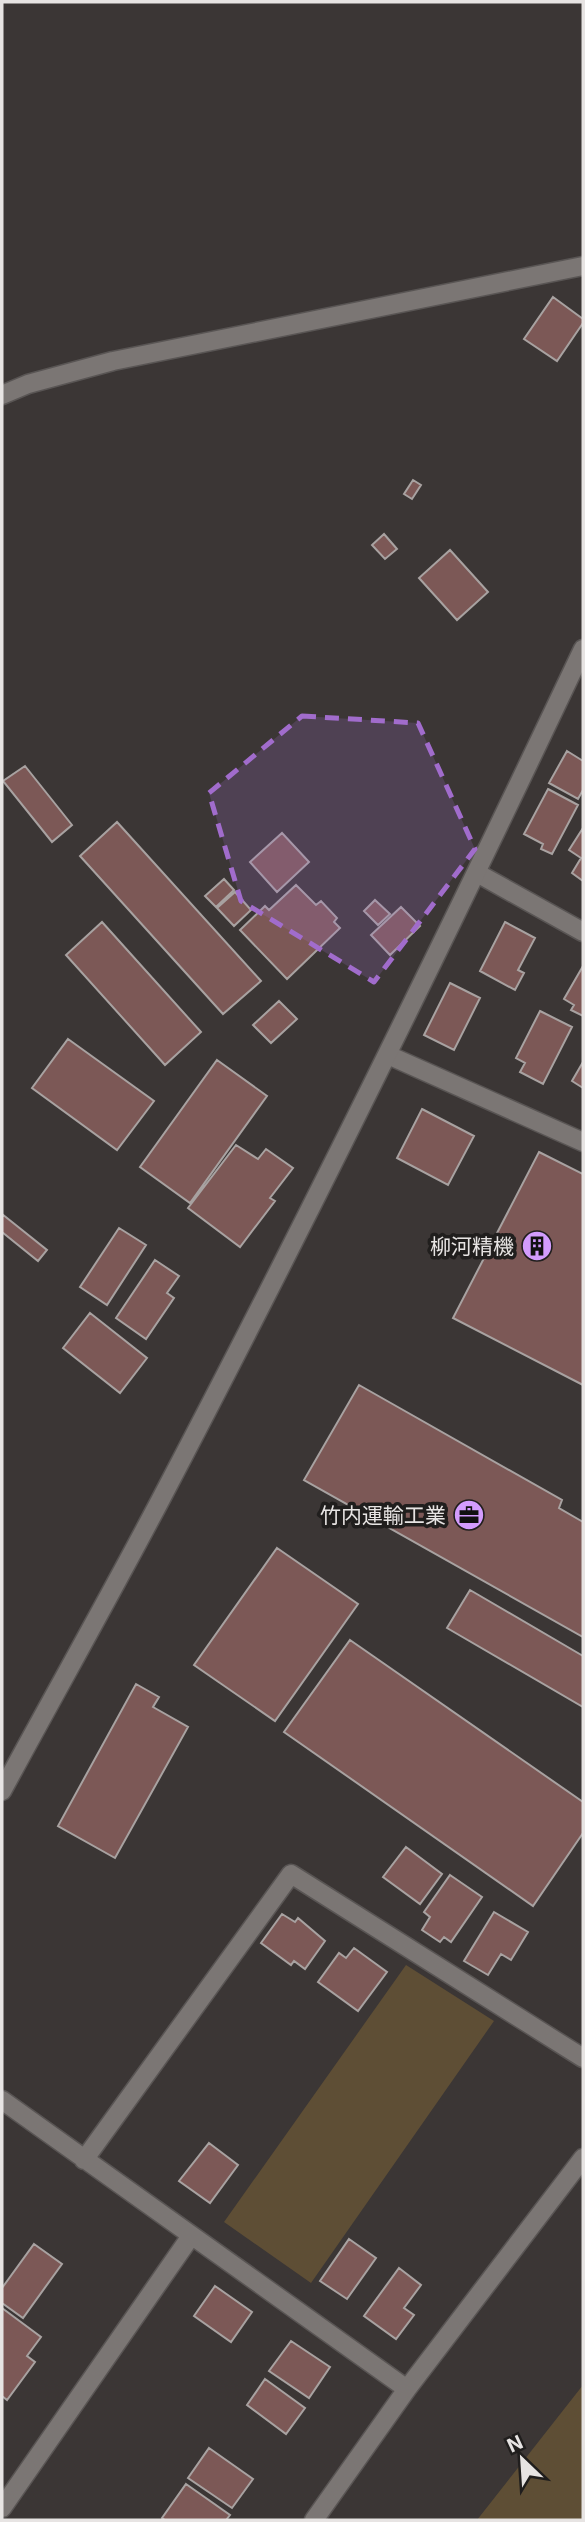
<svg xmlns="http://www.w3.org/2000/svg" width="585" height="2522" font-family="Inter,'Noto Sans JP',sans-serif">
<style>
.green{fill:#5e4e35}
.building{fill:#7c5856;stroke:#a8a2a1;stroke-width:2}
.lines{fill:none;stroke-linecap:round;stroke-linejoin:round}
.service-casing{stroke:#595554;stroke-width:21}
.minor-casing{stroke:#595554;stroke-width:21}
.tertiary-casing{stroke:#595554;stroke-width:21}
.service{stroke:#7b7674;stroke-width:18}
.minor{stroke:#7b7674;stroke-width:18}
.tertiary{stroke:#7b7674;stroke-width:18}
.marked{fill:#a16ccc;fill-opacity:0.2;stroke:#a16ccc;stroke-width:5;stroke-dasharray:14 9;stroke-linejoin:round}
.labels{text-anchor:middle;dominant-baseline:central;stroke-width:7;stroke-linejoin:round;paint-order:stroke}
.poi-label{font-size:21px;fill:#e7e4e3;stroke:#201e1d;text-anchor:end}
</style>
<rect width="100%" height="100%" fill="#3b3635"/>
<path class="green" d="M 406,1965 L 494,2021 L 311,2283 L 224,2222 Z
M 583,2385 L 583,2520 L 477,2520 Z"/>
<path class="building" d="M 553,297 L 583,319 L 583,323 L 557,361 L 524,339 Z
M 413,480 L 421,485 L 412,499 L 404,494 Z
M 384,534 L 397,549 L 385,559 L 372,545 Z
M 450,550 L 488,592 L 457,620 L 419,578 Z
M 567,751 L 583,761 L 583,790 L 578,799 L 549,783 Z
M 25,766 L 72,825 L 52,842 L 3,781 Z
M 548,789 L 578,805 L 552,854 L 541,849 L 543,844 L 524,834 Z
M 117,822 L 261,981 L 223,1014 L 80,856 Z
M 583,828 L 583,881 L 572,873 L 581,858 L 569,850 Z
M 282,833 L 309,862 L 277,892 L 250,862 Z
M 224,879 L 234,890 L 216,907 L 205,896 Z
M 296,885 L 316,905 L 321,901 L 337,918 L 334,922 L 340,928 L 287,979 L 240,930 L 265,906 L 269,910 Z
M 235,892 L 251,910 L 234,926 L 217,908 Z
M 375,900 L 390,914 L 378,925 L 364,911 Z
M 401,907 L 420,926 L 390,955 L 371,935 Z
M 102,922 L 201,1032 L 165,1065 L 66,955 Z
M 505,922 L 535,938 L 518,970 L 524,973 L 515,990 L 480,971 Z
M 583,966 L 583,1016 L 571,1010 L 574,1005 L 564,999 Z
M 450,983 L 480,998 L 454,1050 L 424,1035 Z
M 279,1001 L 297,1019 L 271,1043 L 253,1025 Z
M 540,1011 L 572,1027 L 543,1084 L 520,1072 L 525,1063 L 516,1058 Z
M 68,1039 L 154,1101 L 117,1150 L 32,1088 Z
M 217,1060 L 267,1096 L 190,1203 L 140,1167 Z
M 583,1062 L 583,1088 L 572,1081 Z
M 422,1109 L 474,1136 L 448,1185 L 397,1158 Z
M 236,1145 L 258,1159 L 266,1149 L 293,1168 L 270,1198 L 275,1201 L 240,1247 L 188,1208 Z
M 539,1152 L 583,1174 L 583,1385 L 453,1318 Z
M 2,1214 L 47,1250 L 38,1261 L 2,1232 Z
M 119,1228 L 146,1245 L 107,1305 L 80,1287 Z
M 155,1260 L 179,1276 L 167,1293 L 174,1298 L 146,1339 L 116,1318 Z
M 90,1313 L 147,1358 L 120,1393 L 63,1348 Z
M 359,1385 L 562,1500 L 559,1508 L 583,1522 L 583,1637 L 304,1480 Z
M 277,1548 L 358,1604 L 275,1721 L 194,1665 Z
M 470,1590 L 583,1656 L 583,1707 L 447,1628 Z
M 350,1640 L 583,1802 L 583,1833 L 533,1906 L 284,1732 Z
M 136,1684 L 159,1697 L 153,1707 L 188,1727 L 115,1858 L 58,1826 Z
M 406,1847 L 442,1874 L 420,1904 L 383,1877 Z
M 450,1875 L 482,1897 L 451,1942 L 444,1937 L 440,1942 L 422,1930 L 430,1917 L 424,1912 Z
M 494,1912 L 528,1932 L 511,1960 L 501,1954 L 488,1975 L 464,1961 Z
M 282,1914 L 295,1922 L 298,1918 L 325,1941 L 305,1969 L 294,1961 L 291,1965 L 261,1943 Z
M 354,1948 L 387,1972 L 358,2011 L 318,1982 L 339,1953 L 346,1958 Z
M 209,2143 L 238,2165 L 210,2203 L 179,2181 Z
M 349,2239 L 376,2258 L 347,2299 L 320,2281 Z
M 34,2244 L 62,2264 L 23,2318 L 2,2303 L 2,2288 Z
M 399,2268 L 421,2285 L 404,2308 L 414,2315 L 396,2339 L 364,2316 Z
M 215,2286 L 252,2312 L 231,2342 L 194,2316 Z
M 2,2308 L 41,2337 L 27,2356 L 35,2362 L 7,2400 L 2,2396 Z
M 291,2341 L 330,2367 L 309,2398 L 269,2371 Z
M 265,2379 L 305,2408 L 286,2434 L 247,2405 Z
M 209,2448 L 253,2479 L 232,2508 L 188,2478 Z
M 186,2484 L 230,2515 L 226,2520 L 165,2520 L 162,2518 Z"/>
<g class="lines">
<g class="service-casing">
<path id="service" d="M 477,873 L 583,932"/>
</g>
<g class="minor-casing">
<path id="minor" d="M 2,395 L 28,384 L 113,361 L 583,266
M 388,1055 L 583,1142
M 2,2100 L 407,2389 L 583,2158
M 84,2160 L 291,1874 L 583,2058
M 2,2508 L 191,2236
M 314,2520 L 407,2389"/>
</g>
<g class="tertiary-casing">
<path id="tertiary" d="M 2,1791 C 55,1693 110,1596 162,1497 C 309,1217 448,934 583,649"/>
</g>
<use href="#service" class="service"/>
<use href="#minor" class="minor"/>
<use href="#tertiary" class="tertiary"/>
</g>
<path class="marked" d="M 302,716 L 418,723 L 475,849 L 374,982 L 241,901 L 209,793 Z"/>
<defs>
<g id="building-disc" transform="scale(1.575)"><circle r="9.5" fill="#d39cfd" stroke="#201e1d"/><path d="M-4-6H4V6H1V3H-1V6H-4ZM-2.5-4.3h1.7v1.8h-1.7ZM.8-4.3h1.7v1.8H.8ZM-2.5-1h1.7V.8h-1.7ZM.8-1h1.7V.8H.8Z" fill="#111"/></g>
<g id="office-disc" transform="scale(1.575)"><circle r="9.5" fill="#d39cfd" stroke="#201e1d"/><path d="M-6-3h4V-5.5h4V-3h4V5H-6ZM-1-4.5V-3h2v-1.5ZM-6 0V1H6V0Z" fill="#111"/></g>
</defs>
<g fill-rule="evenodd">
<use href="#building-disc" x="537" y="1246"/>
<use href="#office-disc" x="469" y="1515"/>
</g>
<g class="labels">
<g class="poi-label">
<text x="514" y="1246">柳河精機</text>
<text x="446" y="1515">竹内運輸工業</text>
</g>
</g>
<rect width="585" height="2522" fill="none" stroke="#e7e4e3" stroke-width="7"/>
<g transform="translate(522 2459) rotate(335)" stroke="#201e1d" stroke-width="5" paint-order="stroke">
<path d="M0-5L12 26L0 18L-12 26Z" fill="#e7e4e3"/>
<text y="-10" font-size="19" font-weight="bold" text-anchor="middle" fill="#e7e4e3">N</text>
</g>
</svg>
